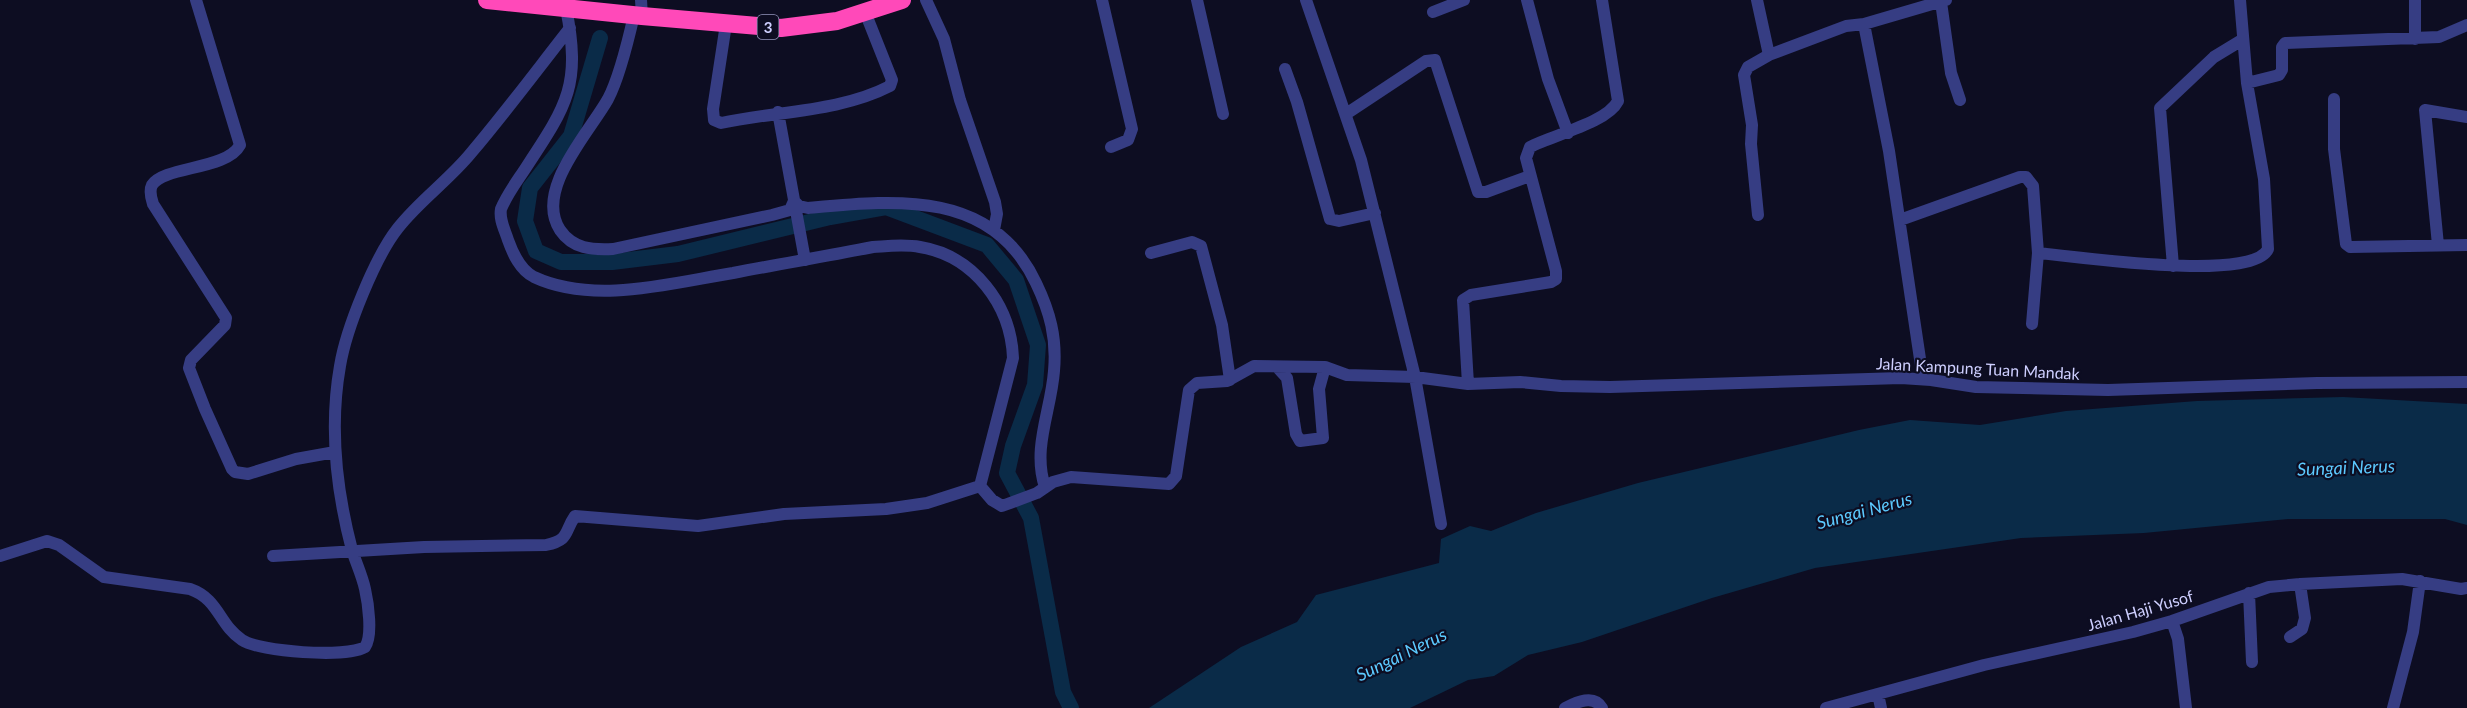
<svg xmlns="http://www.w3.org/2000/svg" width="2467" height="708" font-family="Lato,sans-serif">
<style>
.water{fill:#0a2b48}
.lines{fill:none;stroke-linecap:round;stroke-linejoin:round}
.river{stroke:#0a2b48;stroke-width:16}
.minor{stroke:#363d83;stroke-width:12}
.highway{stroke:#ff49b9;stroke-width:18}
.labels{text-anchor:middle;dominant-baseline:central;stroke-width:4.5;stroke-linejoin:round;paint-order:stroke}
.shield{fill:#0d0d22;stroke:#9495bd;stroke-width:1.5}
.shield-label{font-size:15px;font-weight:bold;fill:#cecfff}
.street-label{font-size:16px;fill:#cecfff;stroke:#0d0d22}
.water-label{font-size:18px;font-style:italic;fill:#5ccaff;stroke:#0d0d22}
</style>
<rect width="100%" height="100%" fill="#0d0d22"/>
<path class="water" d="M 2343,397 L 2467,404 L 2467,525 L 2445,519 L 2288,519 L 2144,533 L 2021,538 L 1815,568 L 1712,598 L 1582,642 L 1528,655 L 1494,676 L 1468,680 L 1410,708 L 1149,708 L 1241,647 L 1297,622 L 1316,595 L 1439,563 L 1441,539 L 1470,526 L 1491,531 L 1536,513 L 1638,483 L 1859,430 L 1910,420 L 1980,425 L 2066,411 L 2197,401 Z"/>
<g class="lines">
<path class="river" d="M 600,38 L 571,136 L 530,188 L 525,221 L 536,251 L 561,262 L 612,262 L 678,254 L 830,217 L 886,207 L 987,245 L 1016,280 L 1038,345 L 1035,385 L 1013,446 L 1007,473 L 1031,518 L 1063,692 L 1071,708"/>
<path class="minor" d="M 196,0 L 240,145 C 227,170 164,166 152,185 C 149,191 151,198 153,204 L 226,318 L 225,325 L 191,360 L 189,368 L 205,409 L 232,469 L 235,472 L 248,474 L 296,459 L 335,452
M 641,0 L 642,16
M 926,0 L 944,39 L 960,100 L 995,202 L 997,214 L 994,230
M 1102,0 L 1132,129 L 1128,140 L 1111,147
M 1197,0 L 1223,114
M 1306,0 L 1361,160 L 1415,377 L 1441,524
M 1527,0 L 1548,79 L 1568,133
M 1757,0 L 1769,55 L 1846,26 L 1864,24 L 1889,151 L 1923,379
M 2415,0 L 2415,39
M 1941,2 L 1951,73 L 1960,100
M 566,8 C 581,84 568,104 527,166 C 518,180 507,194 501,209 C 499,220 505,230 508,240 C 513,254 520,270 534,277 C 594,305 671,283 733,273 C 780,264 827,256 873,247 C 889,246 904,244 920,247 C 974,256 1011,305 1013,358 L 980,486
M 1433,12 L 1464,0
M 634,15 C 629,37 618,80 608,99 C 589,133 534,190 560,230 C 573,249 592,250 613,249 L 772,215 L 790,210 L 794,201 L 799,206 L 808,208 C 895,200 992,189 1036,283 C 1050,312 1057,338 1054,371 C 1051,411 1032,448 1045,487
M 726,24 L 713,109 L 714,120 L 721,123 C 776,111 840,112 890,86 L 892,80 L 865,12
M 1864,24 L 1946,0
M 1285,69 L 1297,102 L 1330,219 L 1339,221 L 1375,213
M 2247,83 L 2279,75 L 2282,70 L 2282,47 L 2285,43 L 2439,37 L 2467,25
M 2334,99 L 2334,149 L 2346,244 L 2350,247 L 2467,245
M 778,112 L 805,260
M 1346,114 L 1426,61 L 1435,60 L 1478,192 L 1486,192 L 1530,176
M 1758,215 L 1751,144 L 1752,125 L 1744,75 L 1748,67 L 1769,55
M 1900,220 L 2020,177 L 2026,177 L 2033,186 L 2038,253 C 2073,256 2253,283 2268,249 L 2264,179 L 2247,83 L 2240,0
M 2438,245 L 2425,110 L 2467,117
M 1151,253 L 1192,242 L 1201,246 L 1222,325 L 1230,380
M 2173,266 L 2160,108 L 2214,57 L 2242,40
M 2032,324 L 2038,253
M 1277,367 L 1287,378 L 1296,434 L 1300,441 L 1323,438 L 1319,389 L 1325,367
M 1468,384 L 1463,300 L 1471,295 L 1551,282 L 1556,279 L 1556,271 L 1526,158 L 1530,147 C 1552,135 1607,123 1618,101 L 1602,0
M 980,486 L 992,500 L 1002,506 L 1037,493 L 1053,482 L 1071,477 L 1169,484 L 1176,476 L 1189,390 L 1197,383 L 1227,381 L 1254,366 L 1325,367 L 1347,375 L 1415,377 L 1468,384 L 1520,382 L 1561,386 L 1610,387 L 1901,378 L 1931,380 L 1976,387 L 2108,390 L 2317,383 L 2467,382
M 0,556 L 47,541 L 59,545 L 104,577 L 190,589 C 219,599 219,625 242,640 C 260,652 346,658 365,647 C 373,636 368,602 365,589 C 362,575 356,563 352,550 C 336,489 329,428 340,366 C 346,329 375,257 398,228 C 419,201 449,180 471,153 C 505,113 537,70 570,28
M 273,556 L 424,547 L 546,545 C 570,540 564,532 575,516 L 698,526 L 784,514 L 886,509 L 927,503 L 980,486
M 2249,593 L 2252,662
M 2172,621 L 2178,639 L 2186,708
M 2290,637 L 2302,629 L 2305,618 L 2300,584
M 1878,694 L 1881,708
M 1565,708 C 1577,702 1594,694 1602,708
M 1826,708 L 1984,665 L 2133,632 L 2172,621 L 2269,587 L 2300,584 L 2402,579 L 2461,589 L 2467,588
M 2393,708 L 2413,632 L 2420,581"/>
<path class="highway" d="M 487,0 L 642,16 L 781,28 L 837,21 L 902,0"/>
</g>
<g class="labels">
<rect class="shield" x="757.5" y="15" width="21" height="24" rx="4.5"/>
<g class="shield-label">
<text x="768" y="27">3</text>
</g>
<g class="street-label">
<text transform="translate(1978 368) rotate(3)">Jalan Kampung Tuan Mandak</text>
<text transform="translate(2140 610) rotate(-16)">Jalan Haji Yusof</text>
</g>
<g class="water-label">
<text transform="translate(2346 467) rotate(-2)">Sungai Nerus</text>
<text transform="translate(1864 510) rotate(-15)">Sungai Nerus</text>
<text transform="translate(1401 654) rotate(-26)">Sungai Nerus</text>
</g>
</g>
</svg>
